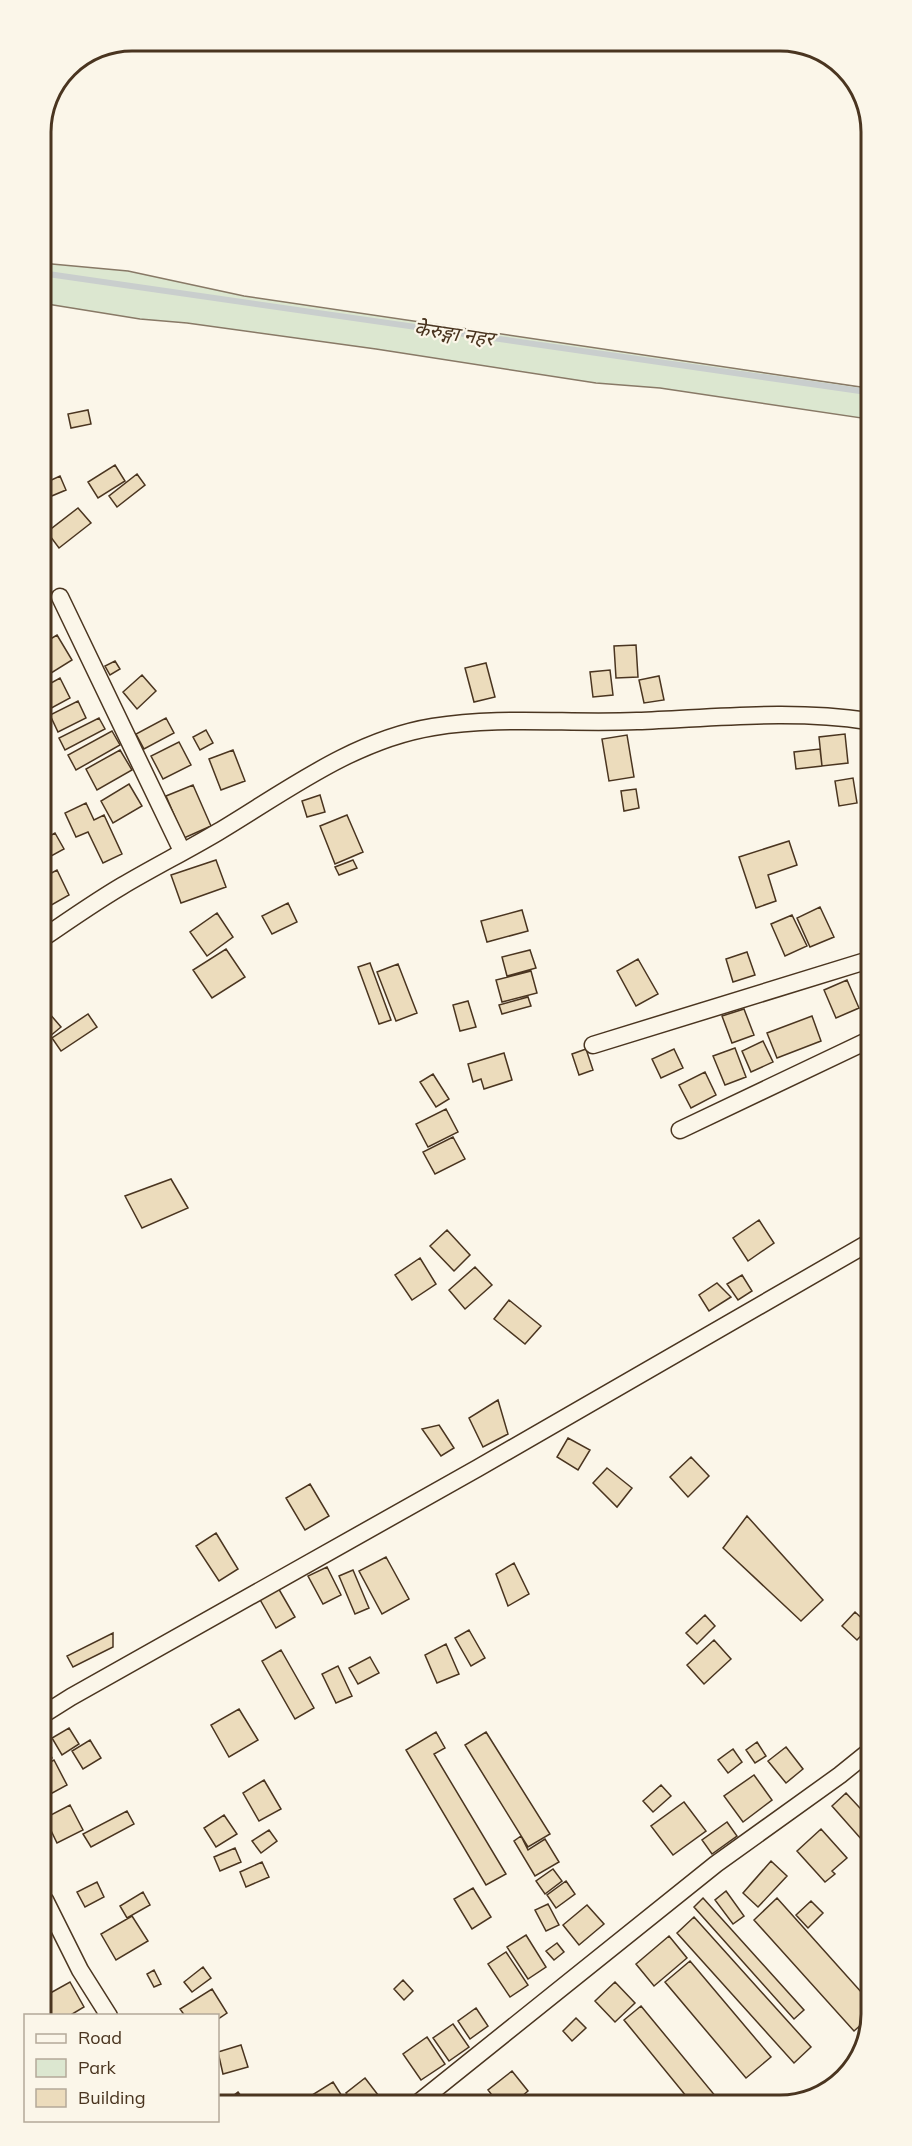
<svg xmlns="http://www.w3.org/2000/svg" width="912" height="2146" font-family="Mulish,'Noto Sans Devanagari',sans-serif">
<style>
.green{fill:#dce7d0;stroke:#887966;stroke-width:1.5}
.lines{fill:none;stroke-linecap:round;stroke-linejoin:round}
.stream{stroke:#c9cecd;stroke-width:6}
.building{fill:#ecdcbc;stroke:#4a3520;stroke-width:1.5}
.street-casing{stroke:#4a3520;stroke-width:19}
.street{stroke:#fbf6e9;stroke-width:16}
.labels{text-anchor:middle;dominant-baseline:central;stroke-width:4.5;stroke-linejoin:round;paint-order:stroke}
.water-label{font-size:20px;font-style:italic;fill:#4a3520;stroke:#fbf6e9}
.rim{fill:none;stroke:#4a3520;stroke-width:3}
</style>
<rect width="100%" height="100%" fill="#fbf6e9"/>
<path class="green" d="M 41,263 L 128,271 L 244,296 L 867,388 L 868,419 L 660,388 L 596,383 L 376,349 L 187,323 L 140,319 L 47,304 L 41,303 Z"/>
<g class="lines">
<path class="stream" d="M 41,273 L 867,392"/>
</g>
<path class="building" d="M 88,410 L 91,424 L 71,428 L 68,414 Z
M 115,465 L 125,481 L 98,498 L 88,482 Z
M 42,474 L 45,483 L 60,476 L 66,490 L 42,500 Z
M 137,474 L 145,485 L 117,507 L 109,496 Z
M 78,508 L 91,523 L 59,548 L 47,532 Z
M 57,635 L 72,660 L 48,675 L 42,665 L 42,644 Z
M 636,645 L 638,677 L 616,678 L 614,646 Z
M 115,661 L 120,669 L 110,675 L 105,666 Z
M 486,663 L 495,697 L 474,702 L 465,668 Z
M 610,670 L 613,695 L 593,697 L 590,672 Z
M 142,675 L 156,691 L 137,709 L 123,692 Z
M 659,676 L 664,700 L 644,703 L 639,680 Z
M 60,678 L 70,698 L 44,712 L 42,688 Z
M 78,701 L 86,718 L 58,732 L 50,715 Z
M 99,718 L 105,729 L 65,750 L 59,738 Z
M 166,718 L 174,733 L 144,749 L 136,734 Z
M 206,730 L 213,743 L 200,750 L 193,737 Z
M 112,731 L 120,745 L 76,770 L 68,755 Z
M 845,734 L 848,763 L 822,766 L 819,737 Z
M 627,735 L 634,777 L 609,781 L 602,739 Z
M 179,742 L 191,765 L 163,779 L 151,756 Z
M 820,749 L 822,766 L 796,769 L 794,752 Z
M 120,750 L 132,770 L 97,790 L 86,769 Z
M 233,750 L 245,781 L 221,790 L 209,759 Z
M 853,778 L 857,803 L 839,806 L 835,781 Z
M 129,784 L 142,806 L 113,823 L 101,801 Z
M 193,785 L 211,826 L 184,838 L 166,796 Z
M 636,789 L 639,808 L 624,811 L 621,791 Z
M 320,795 L 325,812 L 307,817 L 302,801 Z
M 86,803 L 94,820 L 104,815 L 122,854 L 103,863 L 88,832 L 76,837 L 65,813 Z
M 347,815 L 363,852 L 335,864 L 320,826 Z
M 55,833 L 64,849 L 42,861 L 42,840 Z
M 789,841 L 797,865 L 768,875 L 776,901 L 756,908 L 739,857 Z
M 216,860 L 226,887 L 181,903 L 171,875 Z
M 353,860 L 357,868 L 339,875 L 335,867 Z
M 57,870 L 69,895 L 48,907 L 43,897 L 42,878 Z
M 288,903 L 297,922 L 272,934 L 262,916 Z
M 820,907 L 834,937 L 810,947 L 797,918 Z
M 522,910 L 528,931 L 487,942 L 481,921 Z
M 217,913 L 233,937 L 207,956 L 190,932 Z
M 792,915 L 807,946 L 785,956 L 771,924 Z
M 226,949 L 245,977 L 212,998 L 193,970 Z
M 530,950 L 536,968 L 507,976 L 502,957 Z
M 747,952 L 755,975 L 733,982 L 726,959 Z
M 638,959 L 658,994 L 636,1006 L 617,971 Z
M 370,963 L 391,1020 L 379,1024 L 358,967 Z
M 398,964 L 417,1013 L 396,1021 L 377,972 Z
M 531,971 L 537,993 L 502,1002 L 496,980 Z
M 847,980 L 859,1008 L 836,1018 L 824,990 Z
M 528,997 L 531,1006 L 502,1014 L 499,1005 Z
M 468,1001 L 476,1027 L 460,1031 L 453,1005 Z
M 43,1006 L 61,1027 L 43,1042 Z
M 744,1009 L 754,1035 L 732,1043 L 722,1016 Z
M 88,1014 L 97,1027 L 61,1051 L 52,1038 Z
M 812,1016 L 821,1041 L 777,1058 L 767,1033 Z
M 763,1041 L 773,1062 L 751,1072 L 742,1051 Z
M 735,1048 L 746,1077 L 725,1085 L 713,1056 Z
M 586,1049 L 593,1070 L 579,1075 L 572,1054 Z
M 674,1049 L 683,1068 L 661,1078 L 652,1059 Z
M 504,1053 L 512,1080 L 484,1089 L 481,1079 L 473,1082 L 468,1064 Z
M 705,1072 L 716,1095 L 691,1108 L 679,1085 Z
M 433,1074 L 449,1099 L 436,1107 L 420,1082 Z
M 446,1109 L 458,1132 L 428,1147 L 416,1124 Z
M 453,1137 L 465,1159 L 435,1174 L 423,1152 Z
M 171,1179 L 188,1208 L 142,1228 L 125,1196 Z
M 759,1220 L 774,1243 L 748,1261 L 733,1238 Z
M 447,1230 L 470,1255 L 454,1271 L 430,1246 Z
M 420,1258 L 436,1284 L 412,1300 L 395,1275 Z
M 475,1267 L 492,1285 L 465,1309 L 449,1290 Z
M 742,1275 L 752,1291 L 738,1300 L 727,1284 Z
M 717,1283 L 731,1297 L 709,1311 L 699,1295 Z
M 509,1300 L 541,1326 L 525,1344 L 494,1319 Z
M 498,1400 L 508,1434 L 483,1447 L 469,1418 Z
M 439,1425 L 454,1448 L 441,1456 L 422,1429 Z
M 568,1438 L 590,1450 L 578,1470 L 557,1457 Z
M 691,1457 L 709,1476 L 688,1497 L 670,1477 Z
M 607,1468 L 632,1488 L 617,1507 L 593,1483 Z
M 310,1484 L 329,1516 L 305,1530 L 286,1498 Z
M 747,1516 L 823,1600 L 801,1621 L 723,1548 Z
M 216,1533 L 238,1569 L 219,1581 L 196,1546 Z
M 386,1557 L 409,1599 L 382,1614 L 359,1571 Z
M 514,1563 L 529,1594 L 508,1606 L 496,1574 Z
M 327,1567 L 341,1595 L 323,1604 L 308,1576 Z
M 353,1570 L 369,1608 L 355,1614 L 339,1576 Z
M 277,1586 L 295,1617 L 276,1628 L 258,1596 Z
M 855,1612 L 870,1626 L 857,1640 L 842,1626 Z
M 705,1615 L 715,1626 L 697,1644 L 686,1633 Z
M 469,1630 L 485,1658 L 471,1666 L 455,1638 Z
M 113,1633 L 113,1647 L 73,1667 L 67,1656 Z
M 714,1640 L 731,1659 L 704,1684 L 687,1665 Z
M 446,1644 L 459,1674 L 437,1683 L 425,1655 Z
M 281,1650 L 314,1708 L 295,1719 L 262,1661 Z
M 370,1657 L 379,1673 L 358,1684 L 349,1668 Z
M 338,1666 L 352,1696 L 336,1703 L 322,1674 Z
M 239,1709 L 258,1740 L 229,1757 L 211,1725 Z
M 69,1728 L 79,1744 L 62,1755 L 52,1738 Z
M 436,1732 L 445,1748 L 434,1754 L 506,1874 L 486,1885 L 406,1750 Z
M 486,1732 L 550,1834 L 528,1847 L 465,1745 Z
M 90,1740 L 101,1758 L 83,1769 L 72,1751 Z
M 757,1742 L 766,1756 L 755,1763 L 746,1750 Z
M 45,1743 L 52,1758 L 45,1762 Z
M 786,1747 L 803,1769 L 786,1783 L 768,1761 Z
M 733,1749 L 742,1762 L 728,1773 L 718,1760 Z
M 54,1760 L 67,1785 L 45,1797 L 45,1765 Z
M 754,1775 L 772,1800 L 743,1822 L 724,1796 Z
M 264,1780 L 281,1809 L 259,1821 L 243,1793 Z
M 661,1785 L 671,1796 L 653,1812 L 643,1801 Z
M 846,1793 L 871,1820 L 871,1832 L 862,1840 L 832,1806 Z
M 684,1802 L 706,1831 L 673,1855 L 651,1826 Z
M 70,1805 L 83,1830 L 57,1843 L 45,1818 Z
M 127,1811 L 134,1824 L 91,1847 L 83,1834 Z
M 224,1815 L 237,1834 L 216,1847 L 204,1828 Z
M 727,1822 L 737,1836 L 712,1854 L 702,1840 Z
M 821,1829 L 847,1858 L 832,1871 L 835,1874 L 825,1882 L 797,1851 Z
M 269,1830 L 277,1841 L 261,1853 L 252,1841 Z
M 521,1836 L 528,1850 L 545,1839 L 559,1862 L 535,1876 L 514,1841 Z
M 235,1848 L 241,1862 L 220,1871 L 214,1857 Z
M 771,1861 L 787,1876 L 758,1907 L 743,1893 Z
M 262,1862 L 269,1877 L 246,1887 L 240,1872 Z
M 553,1869 L 562,1881 L 545,1894 L 536,1881 Z
M 566,1881 L 575,1894 L 556,1908 L 547,1895 Z
M 97,1882 L 104,1897 L 85,1907 L 77,1892 Z
M 473,1888 L 491,1917 L 472,1929 L 454,1899 Z
M 726,1891 L 744,1916 L 733,1924 L 715,1900 Z
M 143,1892 L 150,1905 L 127,1918 L 120,1906 Z
M 703,1898 L 804,2010 L 794,2019 L 694,1907 Z
M 777,1898 L 871,2003 L 871,2016 L 854,2031 L 754,1920 Z
M 811,1901 L 823,1913 L 808,1928 L 796,1915 Z
M 548,1904 L 559,1925 L 546,1931 L 535,1910 Z
M 587,1905 L 604,1924 L 579,1945 L 563,1925 Z
M 132,1916 L 148,1941 L 116,1960 L 101,1934 Z
M 694,1917 L 811,2047 L 794,2063 L 677,1933 Z
M 526,1935 L 546,1967 L 528,1979 L 507,1947 Z
M 669,1936 L 687,1958 L 654,1986 L 636,1964 Z
M 557,1943 L 564,1952 L 554,1960 L 546,1951 Z
M 506,1952 L 528,1985 L 510,1997 L 488,1964 Z
M 690,1961 L 771,2057 L 746,2078 L 665,1982 Z
M 203,1967 L 211,1978 L 192,1992 L 184,1982 Z
M 154,1970 L 161,1984 L 154,1987 L 147,1974 Z
M 403,1980 L 413,1991 L 404,2000 L 394,1989 Z
M 70,1982 L 84,2007 L 69,2016 L 45,2016 L 45,1996 Z
M 615,1982 L 635,2003 L 615,2022 L 595,2001 Z
M 212,1989 L 227,2013 L 218,2019 L 218,2016 L 185,2016 L 180,2009 Z
M 641,2006 L 717,2098 L 713,2101 L 691,2102 L 624,2020 Z
M 476,2008 L 488,2026 L 470,2039 L 458,2021 Z
M 576,2018 L 586,2028 L 572,2041 L 563,2031 Z
M 453,2024 L 469,2047 L 449,2061 L 433,2038 Z
M 427,2037 L 445,2064 L 421,2080 L 403,2054 Z
M 241,2045 L 248,2067 L 223,2074 L 218,2052 Z
M 512,2071 L 528,2091 L 514,2103 L 498,2103 L 488,2090 Z
M 365,2078 L 385,2104 L 354,2104 L 346,2093 Z
M 333,2082 L 347,2104 L 313,2104 L 309,2097 Z
M 238,2092 L 247,2104 L 221,2105 Z"/>
<g class="lines">
<g class="street-casing">
<path id="street" d="M 60,597 L 182,851
M 43,938 C 69,920 95,902 122,886 C 154,867 186,851 218,832 C 285,792 353,740 433,727 C 500,716 569,724 637,721 C 714,718 792,709 868,721
M 593,1045 L 869,960
M 680,1130 L 869,1040
M 44,1714 L 71,1697 L 478,1468 L 870,1242
M 45,1900 L 80,1970 L 109,2016
M 418,2103 L 716,1864 L 840,1775 L 871,1750"/>
</g>
<use href="#street" class="street"/>
</g>
<g class="labels">
<g class="water-label">
<text transform="translate(454 333) rotate(8)">केेरुङ्गा नहर</text>
</g>
</g>
<path d="M0 0H912V2146H0ZM132 51H780A81 81 0 0 1 861 132V2014A81 81 0 0 1 780 2095H132A81 81 0 0 1 51 2014V132A81 81 0 0 1 132 51Z" fill="#fbf6e9" fill-rule="evenodd"/>
<path class="rim" d="M132 51H780A81 81 0 0 1 861 132V2014A81 81 0 0 1 780 2095H132A81 81 0 0 1 51 2014V132A81 81 0 0 1 132 51Z"/>
<rect x="24" y="2014" width="195" height="108" fill="#fbf6e9" stroke="#b4a999" stroke-width="1.5"/>
<rect x="36" y="2034" width="30" height="9" fill="#fbf6e9" stroke="#b4a999" stroke-width="1.5"/>
<text x="78" y="2044" font-size="18" fill="#4a3520">Road</text>
<rect x="36" y="2059" width="30" height="18" fill="#dce7d0" stroke="#b4a999" stroke-width="1.5"/>
<text x="78" y="2074" font-size="18" fill="#4a3520">Park</text>
<rect x="36" y="2089" width="30" height="18" fill="#ecdcbc" stroke="#b4a999" stroke-width="1.5"/>
<text x="78" y="2104" font-size="18" fill="#4a3520">Building</text>
</svg>
